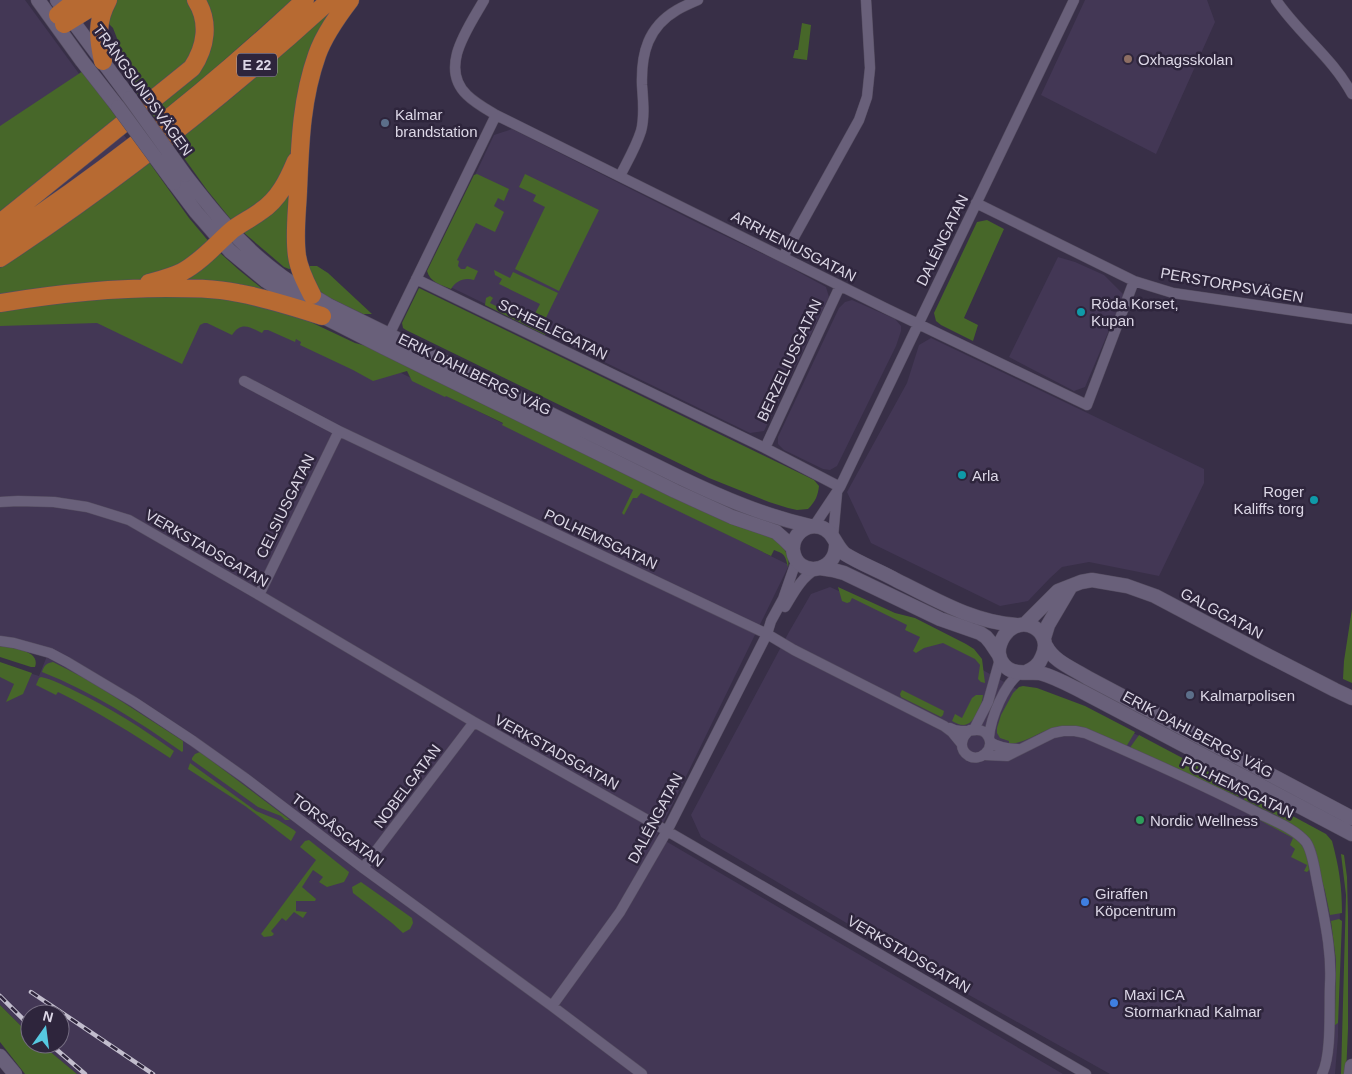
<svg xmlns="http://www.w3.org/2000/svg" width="1352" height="1074" font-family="Helvetica,sans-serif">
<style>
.built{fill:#433755}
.green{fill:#476729}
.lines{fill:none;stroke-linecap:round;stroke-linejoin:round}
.street-casing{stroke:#554d60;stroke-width:11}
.secondary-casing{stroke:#554d60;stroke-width:15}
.highway-casing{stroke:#554d60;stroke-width:19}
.street{stroke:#69607a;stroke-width:10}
.secondary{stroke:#69607a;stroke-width:14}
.highway{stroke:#b76a32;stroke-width:18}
.rail-casing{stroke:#c2bdcd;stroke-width:4.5}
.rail{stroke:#2e253c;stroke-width:2.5;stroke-dasharray:8;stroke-linecap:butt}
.secondary-bridge-casing{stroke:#554d60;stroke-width:15;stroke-linecap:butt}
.secondary-bridge{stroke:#69607a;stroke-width:14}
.education-dot{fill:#8d6e63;stroke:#2e253c;stroke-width:2}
.service-dot{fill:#5c6f8a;stroke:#2e253c;stroke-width:2}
.culture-dot{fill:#0f9aa8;stroke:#2e253c;stroke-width:2}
.leisure-dot{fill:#2e9e5b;stroke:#2e253c;stroke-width:2}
.shop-dot{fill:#3f7fe0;stroke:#2e253c;stroke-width:2}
.labels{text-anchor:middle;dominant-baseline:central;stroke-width:5;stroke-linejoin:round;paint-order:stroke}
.shield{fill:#2e253c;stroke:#a8a2b3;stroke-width:1}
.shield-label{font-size:14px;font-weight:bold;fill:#dcd7e6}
.poi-label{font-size:15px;fill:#dcd7e6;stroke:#2e253c;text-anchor:start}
.street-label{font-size:15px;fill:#dcd7e6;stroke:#2e253c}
</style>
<rect width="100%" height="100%" fill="#382f47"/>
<path class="built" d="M 0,0 L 25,0 L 195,232 L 286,316 L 789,565 L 657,836 L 1063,1074 L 77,1074 L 41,1044 L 60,1044 L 60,1014 L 30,1014 L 30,1035 L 0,1005 L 0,664 L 39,676 L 47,656 L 0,646 Z
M 1085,0 L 1207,0 L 1215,22 L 1156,154 L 1041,95 Z
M 512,129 L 700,224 L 780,262 L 826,287 L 829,297 L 764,431 L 750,433 L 432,278 L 430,270 L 494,135 Z
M 1058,257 L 1075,262 L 1104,275 L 1124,295 L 1085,387 L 1074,391 L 1009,357 Z
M 852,300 L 895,319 L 901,326 L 901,331 L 896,346 L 837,466 L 830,470 L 823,469 L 784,450 L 778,444 L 778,437 L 839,308 L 845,302 Z
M 931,338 L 1204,469 L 1204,483 L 1159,576 L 1089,562 L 1062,567 L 1050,578 L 1028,601 L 1000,606 L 871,543 L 847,492 L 907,383 L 919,345 Z
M 830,587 L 893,615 L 978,657 L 981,669 L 1020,691 L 1126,729 L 1312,830 L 1340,907 L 1338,1037 L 1335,1074 L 1110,1074 L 953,986 L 701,837 L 691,815 L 789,632 L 811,594 Z"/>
<path class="green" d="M 117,0 L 188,0 L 200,34 L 189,62 L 143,102 L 118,65 L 118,41 L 113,28 L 109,24 L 105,22 L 113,5 Z
M 204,0 L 292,0 L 212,71 L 155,118 L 149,110 L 194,73 Z
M 343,0 L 299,100 L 290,156 L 285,172 L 266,200 L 233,222 L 207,190 L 174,144 L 235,95 Z
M 802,23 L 811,25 L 807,60 L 793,58 L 795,50 L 798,50 Z
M 83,71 L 119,121 L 0,215 L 0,126 Z
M 149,162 L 189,218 L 210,243 L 195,256 L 155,276 L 133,281 L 0,298 L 0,268 L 113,190 Z
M 477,174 L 509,189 L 504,201 L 498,198 L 494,206 L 504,212 L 495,232 L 476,223 L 457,260 L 459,261 L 458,266 L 461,269 L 465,269 L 467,266 L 478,271 L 474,280 C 464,277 456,281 451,289 C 441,285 430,282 427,271 L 474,175 Z
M 525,174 L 599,210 L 559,291 L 515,269 L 545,207 L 533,201 L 536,195 L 519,187 Z
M 293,186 L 294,268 L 289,269 L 284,267 L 243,232 Z
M 987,220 L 1004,229 L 964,318 L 978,325 L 973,341 L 941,325 L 936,321 L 934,313 L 977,222 Z
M 219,252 L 239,270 L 270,295 L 180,283 Z
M 310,266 L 317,266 L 328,273 L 372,314 L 363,314 L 326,296 L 319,290 L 304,269 Z
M 494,270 L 510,278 L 513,272 L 558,293 L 541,328 L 547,332 L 545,335 L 485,305 L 486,298 L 490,296 L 493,298 L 490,303 L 530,323 L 540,304 L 499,284 L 502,279 L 495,275 Z
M 419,288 L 814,480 L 819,486 C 818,496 815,502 808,509 L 797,510 L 788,508 L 769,502 L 709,478 L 406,330 L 403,328 L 402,323 Z
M 177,295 L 234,299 L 300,317 L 355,343 L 374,348 L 770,535 C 780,544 791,552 788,567 C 785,555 785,554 774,550 L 771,556 L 641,493 L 637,498 L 633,498 L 624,515 L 622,513 L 633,490 L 502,425 L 503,423 L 446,396 L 445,397 L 412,381 L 407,371 L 373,381 L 353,370 L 300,345 L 301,342 L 296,339 L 295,342 L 268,330 L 264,330 L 262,333 C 250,327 241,321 232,335 L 207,323 L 204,323 L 200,325 L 182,364 L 97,323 L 0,326 L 0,310 L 65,301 Z
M 838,587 L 895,613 L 915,618 L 966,644 L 974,649 L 982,659 L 985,683 L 981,682 L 978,679 L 980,665 L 975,659 L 943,643 L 924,648 L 916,653 L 913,651 L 920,637 L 905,630 L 907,625 L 852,598 L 850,602 L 847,603 L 842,601 Z
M 1352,609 L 1352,683 L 1343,679 L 1344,661 Z
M 0,646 C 12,648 41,650 35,667 L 31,667 L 0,657 Z
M 0,662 L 32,673 L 23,694 L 6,702 L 14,684 L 0,677 Z
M 53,662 L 90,681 L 183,741 L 183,751 L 182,752 C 137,720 92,692 42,672 C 44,665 47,663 53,662 Z
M 41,677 C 52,679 63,685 73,690 C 109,707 142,728 174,751 L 170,758 C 133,734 97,711 58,692 L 56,695 L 36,685 L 39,678 Z
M 1023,686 L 1037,688 L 1085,706 L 1135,732 L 1126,747 C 1100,735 1074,717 1045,731 C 1033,736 1023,743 1009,744 L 1009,741 L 1000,738 L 997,733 L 997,728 L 1001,715 L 1013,693 L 1019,687 Z
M 902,690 L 944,711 L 943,715 L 941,717 L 901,697 L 900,694 Z
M 976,695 L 983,695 C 982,705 975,724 964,725 C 959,725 956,723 952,721 L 955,714 L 962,718 L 972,698 Z
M 1139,735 L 1241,789 L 1242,791 L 1239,797 L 1129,749 Z
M 200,752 L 290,820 L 285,820 L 281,816 L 258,807 L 192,760 L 192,758 L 195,754 Z
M 190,763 L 256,811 L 278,820 L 294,830 L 296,832 L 291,841 L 245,806 L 188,769 Z
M 1248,792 L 1326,834 L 1332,841 C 1339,867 1342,886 1342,913 L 1330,915 L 1325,891 L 1310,840 C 1298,823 1263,809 1244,800 L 1244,795 Z
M 1253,815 L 1296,837 L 1307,853 L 1309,870 L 1307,872 L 1304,871 L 1307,865 L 1291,857 L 1295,849 L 1290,845 L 1293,838 L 1254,817 L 1250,822 Z
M 309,840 L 349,872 L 348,875 L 344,882 L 327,887 L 319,882 L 323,877 L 313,870 L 302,887 L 316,899 L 315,901 L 296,901 L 296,911 L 307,912 L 303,918 L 294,912 L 286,921 L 282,918 L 271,931 L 274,934 L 272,936 L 264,937 L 261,934 L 316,860 L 300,847 L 305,841 Z
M 1341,854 L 1344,855 L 1347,877 L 1348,916 L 1348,1029 L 1346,1074 L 1341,1074 L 1346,895 Z
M 361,882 L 412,918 L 413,923 L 410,929 L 403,933 L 392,923 L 353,893 L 352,887 Z
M 1339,919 L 1342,921 L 1338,1023 L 1335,1025 L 1336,960 L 1331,921 Z
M 0,1005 L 30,1035 L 30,1044 L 41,1044 L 77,1074 L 25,1074 L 0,1042 Z"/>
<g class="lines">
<g class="street-casing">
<path id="street" d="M 484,0 C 469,27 438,67 467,95 C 475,103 486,109 496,115 L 887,309 L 1087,405 L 1134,281
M 1276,0 C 1299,34 1333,58 1352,94
M 620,176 C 627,162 636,147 641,131 C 645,116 643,100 642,85 C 641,53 648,27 677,10 C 684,6 691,3 698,0
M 976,203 L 1134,281 L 1173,293 L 1352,319
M 783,257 L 859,120 L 867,97 L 870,68 L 866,0
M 416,279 L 765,448 L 840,487
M 386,341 L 496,115
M 244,381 L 339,431 L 767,634 L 794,650 L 944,726 L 952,732 L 961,743
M 765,448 L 840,286
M 0,502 L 18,501 L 54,502 L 87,507 L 129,520 L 259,595 L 474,722 L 667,831 L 1086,1074
M 814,526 L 840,487 L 1074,0
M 833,537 L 837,493
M 259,595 L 339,431
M 785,607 C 794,592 801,578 816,569
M 0,641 L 14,643 L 50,653 L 67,662 L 134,702 L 193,741 L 245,778 L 363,868 L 552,1006 L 642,1074
M 950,728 C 953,730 957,731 961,731 C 972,732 983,725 989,738 C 994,750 980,762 969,756 C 958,749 961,737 970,730
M 974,729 L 988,702 L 1000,659
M 989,737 C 991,717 1004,685 1020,673
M 990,742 C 999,748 1008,749 1018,749
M 985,755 L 1007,756 L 1053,733 L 1063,731 L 1075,731 L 1085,733 C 1143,758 1201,784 1258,813 C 1274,821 1294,828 1306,842 C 1313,852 1315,873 1318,886 C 1324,918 1332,950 1330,984 C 1329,1007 1332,1055 1322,1074
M 363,868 L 474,722
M 552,1006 L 620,912 L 667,831 L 767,634 L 771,621 L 783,599 L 797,559"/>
</g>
<g class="secondary-casing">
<path id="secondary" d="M 38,0 L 82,61 L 118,107
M 57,0 L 130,98
M 185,175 C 212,210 240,245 276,272 C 292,285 311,294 328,305 L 681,478 C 723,498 765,516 810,526
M 174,183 L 196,212 L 230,251 L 266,281 L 292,298 L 322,316 L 383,347 L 675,491 L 732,517 L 776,532 L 785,540 L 793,548
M 836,544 C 837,574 796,578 793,550 C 792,535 806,523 820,527 C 834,531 835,546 845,554 C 861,564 880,571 896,580 C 935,599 972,622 1016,625
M 820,568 L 833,570 L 844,573 L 940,619 L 980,633 L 986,637 L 991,643 L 999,655
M 1025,624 L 1058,591 L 1081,582 L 1092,580 L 1127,586 L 1155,596 L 1259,651 L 1335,690 L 1352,698
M 1044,638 L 1048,625 L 1071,586
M 1046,646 C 1054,662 1074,669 1088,678 L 1352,818
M 1026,672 C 1034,669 1039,665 1042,657 C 1055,631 1021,611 1004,636 C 1001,641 998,648 999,654 C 1000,662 1006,669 1013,671 C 1022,674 1032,672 1040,673 C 1055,677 1069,685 1083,692 L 1352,834
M 0,1056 L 15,1074
M 1351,1074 L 1352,1066"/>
</g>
<g class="highway-casing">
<path id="highway" d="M 58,15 L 77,0
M 64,24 L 103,0
M 103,61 C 98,38 96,22 108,0
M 0,223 L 192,68 C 206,47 210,22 196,0
M 0,241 C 108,170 210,89 305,0
M 0,258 C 117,181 227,94 330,0
M 149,283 C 160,280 172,277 182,272 C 201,262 216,244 232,230 C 241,223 252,218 261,211 C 279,199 288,180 296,161
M 312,295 C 306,283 299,270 297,256 C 294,235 297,213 298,191 C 300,145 301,100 317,55 C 324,35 337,17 350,0
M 0,303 C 55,294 110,288 166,288 C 190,288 214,288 238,293 C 266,298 294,307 322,316"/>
</g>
<use href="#street" class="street"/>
<use href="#secondary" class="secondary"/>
<use href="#highway" class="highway"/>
<g class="rail-casing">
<path id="rail" d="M 31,992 L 153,1074
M 0,996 L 30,1026
M 50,1044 L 85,1074"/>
</g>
<use href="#rail" class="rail"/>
<g class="secondary-bridge-casing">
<path id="secondary-bridge" d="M 130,98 L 185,175
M 118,107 L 174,183"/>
</g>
<use href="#secondary-bridge" class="secondary-bridge"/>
</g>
<circle class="education-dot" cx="1128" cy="59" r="5"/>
<g class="service-dot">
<circle cx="385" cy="123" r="5"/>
<circle cx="1190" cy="695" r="5"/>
</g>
<g class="culture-dot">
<circle cx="1081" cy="312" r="5"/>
<circle cx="962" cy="475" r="5"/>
<circle cx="1314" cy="500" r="5"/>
</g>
<circle class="leisure-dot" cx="1140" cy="820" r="5"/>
<g class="shop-dot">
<circle cx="1085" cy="902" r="5"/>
<circle cx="1114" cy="1003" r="5"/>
</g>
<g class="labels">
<rect class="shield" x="237" y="53.5" width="40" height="23" rx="4"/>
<g class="shield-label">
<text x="257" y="65">E 22</text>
</g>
<g class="poi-label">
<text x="1138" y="59">Oxhagsskolan</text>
<text x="395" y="114">Kalmar<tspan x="395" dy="17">brandstation</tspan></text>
<text x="1091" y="303">Röda Korset,<tspan x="1091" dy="17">Kupan</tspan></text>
<text x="972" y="475">Arla</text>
<text x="1304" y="491" text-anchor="end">Roger<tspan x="1304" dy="17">Kaliffs torg</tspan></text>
<text x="1200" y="695">Kalmarpolisen</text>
<text x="1150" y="820">Nordic Wellness</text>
<text x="1095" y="893">Giraffen<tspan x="1095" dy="17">Köpcentrum</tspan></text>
<text x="1124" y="994">Maxi ICA<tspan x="1124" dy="17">Stormarknad Kalmar</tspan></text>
</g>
<g class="street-label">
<text transform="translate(143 90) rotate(54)">TRÅNGSUNDSVÄGEN</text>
<text transform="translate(942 240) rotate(-64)">DALÉNGATAN</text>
<text transform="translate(794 246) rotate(27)">ARRHENIUSGATAN</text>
<text transform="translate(1232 285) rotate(10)">PERSTORPSVÄGEN</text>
<text transform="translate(553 329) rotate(26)">SCHEELEGATAN</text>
<text transform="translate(789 360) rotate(-65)">BERZELIUSGATAN</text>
<text transform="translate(475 374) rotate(26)">ERIK DAHLBERGS VÄG</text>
<text transform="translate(285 506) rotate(-64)">CELSIUSGATAN</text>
<text transform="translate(601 539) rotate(25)">POLHEMSGATAN</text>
<text transform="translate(207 548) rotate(30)">VERKSTADSGATAN</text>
<text transform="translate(1222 613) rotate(28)">GALGGATAN</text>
<text transform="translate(1198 734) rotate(28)">ERIK DAHLBERGS VÄG</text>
<text transform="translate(557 752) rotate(29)">VERKSTADSGATAN</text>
<text transform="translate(407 786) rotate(-53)">NOBELGATAN</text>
<text transform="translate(1238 787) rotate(26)">POLHEMSGATAN</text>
<text transform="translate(655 818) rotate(-62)">DALÉNGATAN</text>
<text transform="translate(338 830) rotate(37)">TORSÅSGATAN</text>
<text transform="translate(909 954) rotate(30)">VERKSTADSGATAN</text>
</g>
</g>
<g transform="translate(45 1029) rotate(14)"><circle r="24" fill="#2e253c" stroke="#746c80"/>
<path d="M0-4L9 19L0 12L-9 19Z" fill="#56c9e1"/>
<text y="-8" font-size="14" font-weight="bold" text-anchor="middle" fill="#dcd7e6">N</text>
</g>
</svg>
